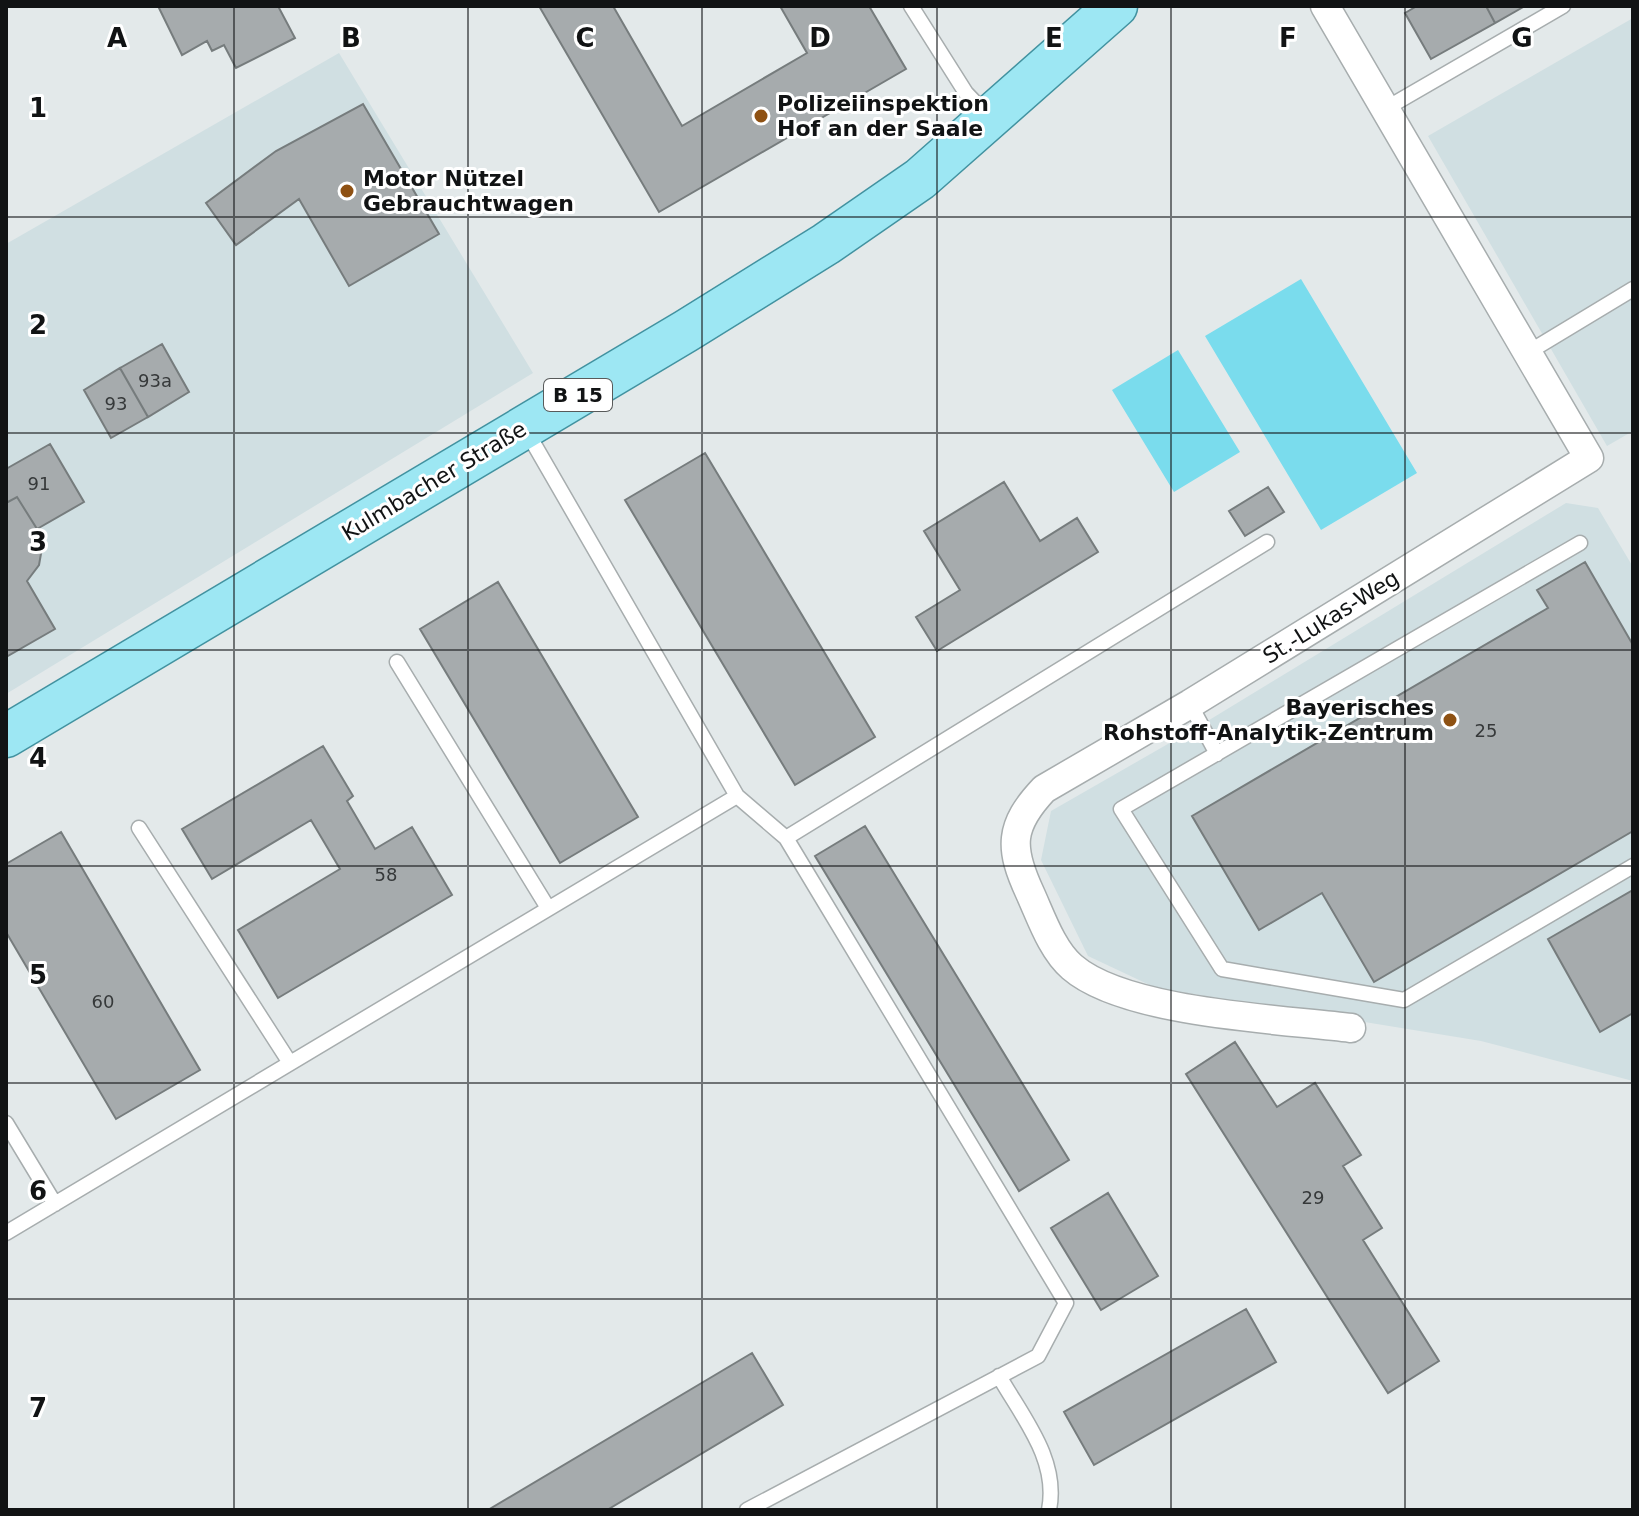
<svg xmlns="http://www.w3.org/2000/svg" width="1639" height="1516" font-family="'DejaVu Sans',sans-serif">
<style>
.built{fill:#d0dfe2}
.green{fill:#7adced}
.building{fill:#a6abad;stroke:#767c7d;stroke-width:2}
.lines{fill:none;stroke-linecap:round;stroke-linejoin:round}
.service-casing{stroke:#a7adae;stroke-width:17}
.minor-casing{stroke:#a7adae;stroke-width:31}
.primary-casing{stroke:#4292a0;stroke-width:45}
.service{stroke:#fff;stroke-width:14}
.minor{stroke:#fff;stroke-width:28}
.primary{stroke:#9de7f3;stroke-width:42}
.grid{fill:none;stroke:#111314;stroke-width:2;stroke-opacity:0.55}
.poi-dot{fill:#8e5113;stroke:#fff;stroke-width:3}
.labels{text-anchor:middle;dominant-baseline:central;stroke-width:6;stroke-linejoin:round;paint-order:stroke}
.number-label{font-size:18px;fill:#36393a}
.shield{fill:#fff;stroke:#585a5a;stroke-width:2}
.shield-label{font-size:20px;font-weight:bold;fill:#111314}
.poi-label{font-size:22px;font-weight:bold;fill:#111314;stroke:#fff;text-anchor:start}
.street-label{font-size:22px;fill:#111314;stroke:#fff}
.grid-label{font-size:26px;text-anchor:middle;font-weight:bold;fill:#111314;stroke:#fff;stroke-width:6;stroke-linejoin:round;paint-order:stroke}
</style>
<rect width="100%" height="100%" fill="#e3e9ea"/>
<path class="built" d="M 1633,18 L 1633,431 L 1607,446 L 1428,136 Z
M 339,53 L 533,373 L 6,694 L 6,244 Z
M 1566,503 L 1598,508 L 1633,567 L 1633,1081 L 1481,1041 L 1156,988 L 1088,956 L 1041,860 L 1051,811 L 1201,725 Z"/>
<path class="green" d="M 1301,279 L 1417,473 L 1321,530 L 1205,336 Z
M 1178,350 L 1240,452 L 1174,492 L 1112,390 Z"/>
<path class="building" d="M 158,6 L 278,6 L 295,38 L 236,68 L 224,45 L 212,51 L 207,41 L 182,55 Z
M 539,6 L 613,6 L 682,126 L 807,53 L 780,6 L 869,6 L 906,69 L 659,212 Z
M 1417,6 L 1486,6 L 1495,23 L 1431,59 L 1405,13 Z
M 1486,6 L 1525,6 L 1495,23 Z
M 363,104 L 439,234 L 349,286 L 299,199 L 236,245 L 206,203 L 276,151 Z
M 162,344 L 189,392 L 148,417 L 120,368 Z
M 120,368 L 148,417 L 111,438 L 84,390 Z
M 50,444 L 84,502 L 37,529 L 17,497 L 6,503 L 6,469 Z
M 705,453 L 875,737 L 795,785 L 625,500 Z
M 1004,482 L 1040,541 L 1077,518 L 1098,552 L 937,651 L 916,617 L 960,590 L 924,531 Z
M 1268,487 L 1284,512 L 1245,536 L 1229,511 Z
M 17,497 L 37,529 L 42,548 L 39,565 L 27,581 L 55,629 L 6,657 L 6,503 Z
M 1585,562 L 1633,645 L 1633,831 L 1374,982 L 1322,893 L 1259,930 L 1192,816 L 1548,608 L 1537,590 Z
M 498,582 L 638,817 L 560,863 L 420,629 Z
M 323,746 L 353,796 L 347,801 L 375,849 L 412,827 L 452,895 L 278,998 L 238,930 L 340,869 L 311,820 L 212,879 L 182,829 Z
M 865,826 L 1069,1160 L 1019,1191 L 815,856 Z
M 61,832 L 200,1070 L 116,1119 L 6,932 L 6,864 Z
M 1633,890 L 1633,1013 L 1600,1032 L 1548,939 Z
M 1235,1042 L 1277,1107 L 1315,1083 L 1361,1155 L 1343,1166 L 1382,1228 L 1363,1240 L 1439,1361 L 1388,1393 L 1186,1074 Z
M 1108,1193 L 1158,1276 L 1101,1310 L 1051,1228 Z
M 1246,1309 L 1276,1362 L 1094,1465 L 1064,1412 Z
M 752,1353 L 783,1405 L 607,1510 L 488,1510 Z"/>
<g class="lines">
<g class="service-casing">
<path id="service" d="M 911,6 L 966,93 L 988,116
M 1385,109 L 1563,6
M 1527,353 L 1633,289
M 1580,543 L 1121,809 L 1222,969 L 1404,1000 L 1633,866
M 397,662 L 548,908
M 1190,704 L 1217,754
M 737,796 L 786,838 L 1066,1303 L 1038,1356 L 747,1510
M 139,828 L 290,1063
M 786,838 L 1267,542
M 6,1123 L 55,1204
M 6,1233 L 737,796 L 527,432
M 999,1376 C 1023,1418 1059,1460 1049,1510"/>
</g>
<g class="minor-casing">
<path id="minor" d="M 1325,6 L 1589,458 L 1190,704 L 1044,789 C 1009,826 1009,848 1030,893 C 1041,917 1052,950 1072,967 C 1125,1013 1279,1019 1351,1028"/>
</g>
<g class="primary-casing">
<path id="primary" d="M 6,736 L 686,331 L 826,244 L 920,179 L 1116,6"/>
</g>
<use href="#service" class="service"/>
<use href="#minor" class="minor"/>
<use href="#primary" class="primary"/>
</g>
<path class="grid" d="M 234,6 L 234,1510M 468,6 L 468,1510M 702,6 L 702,1510M 937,6 L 937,1510M 1171,6 L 1171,1510M 1405,6 L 1405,1510M 6,217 L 1633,217M 6,433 L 1633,433M 6,650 L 1633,650M 6,866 L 1633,866M 6,1083 L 1633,1083M 6,1299 L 1633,1299"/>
<g class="poi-dot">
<circle cx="761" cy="116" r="8"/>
<circle cx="347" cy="191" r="8"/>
<circle cx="1450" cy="720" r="8"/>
</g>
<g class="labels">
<g class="number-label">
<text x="155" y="380">93a</text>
<text x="116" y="403">93</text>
<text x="39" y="483">91</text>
<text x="1486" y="730">25</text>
<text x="386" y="874">58</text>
<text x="103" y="1001">60</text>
<text x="1313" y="1197">29</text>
</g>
<rect class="shield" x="544" y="379" width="68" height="32" rx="6"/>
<g class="shield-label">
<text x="578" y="395">B 15</text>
</g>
<g class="poi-label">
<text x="777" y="103">Polizeiinspektion<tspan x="777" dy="25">Hof an der Saale</tspan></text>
<text x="363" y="178">Motor Nützel<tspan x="363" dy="25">Gebrauchtwagen</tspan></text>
<text x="1434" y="707" text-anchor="end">Bayerisches<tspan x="1434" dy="25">Rohstoff-Analytik-Zentrum</tspan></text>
</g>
<g class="street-label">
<text transform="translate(434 481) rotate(-31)">Kulmbacher Straße</text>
<text transform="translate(1331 617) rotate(-32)">St.-Lukas-Weg</text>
</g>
</g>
<g class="grid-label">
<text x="117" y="47">A</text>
<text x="351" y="47">B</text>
<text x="585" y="47">C</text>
<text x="820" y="47">D</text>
<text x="1054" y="47">E</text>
<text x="1288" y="47">F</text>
<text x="1522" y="47">G</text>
<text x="38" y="117">1</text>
<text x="38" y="334">2</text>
<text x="38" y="551">3</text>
<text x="38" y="767">4</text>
<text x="38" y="984">5</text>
<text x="38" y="1200">6</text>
<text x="38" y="1417">7</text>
</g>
<rect width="1639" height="1516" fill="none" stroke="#111314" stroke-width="16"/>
</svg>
